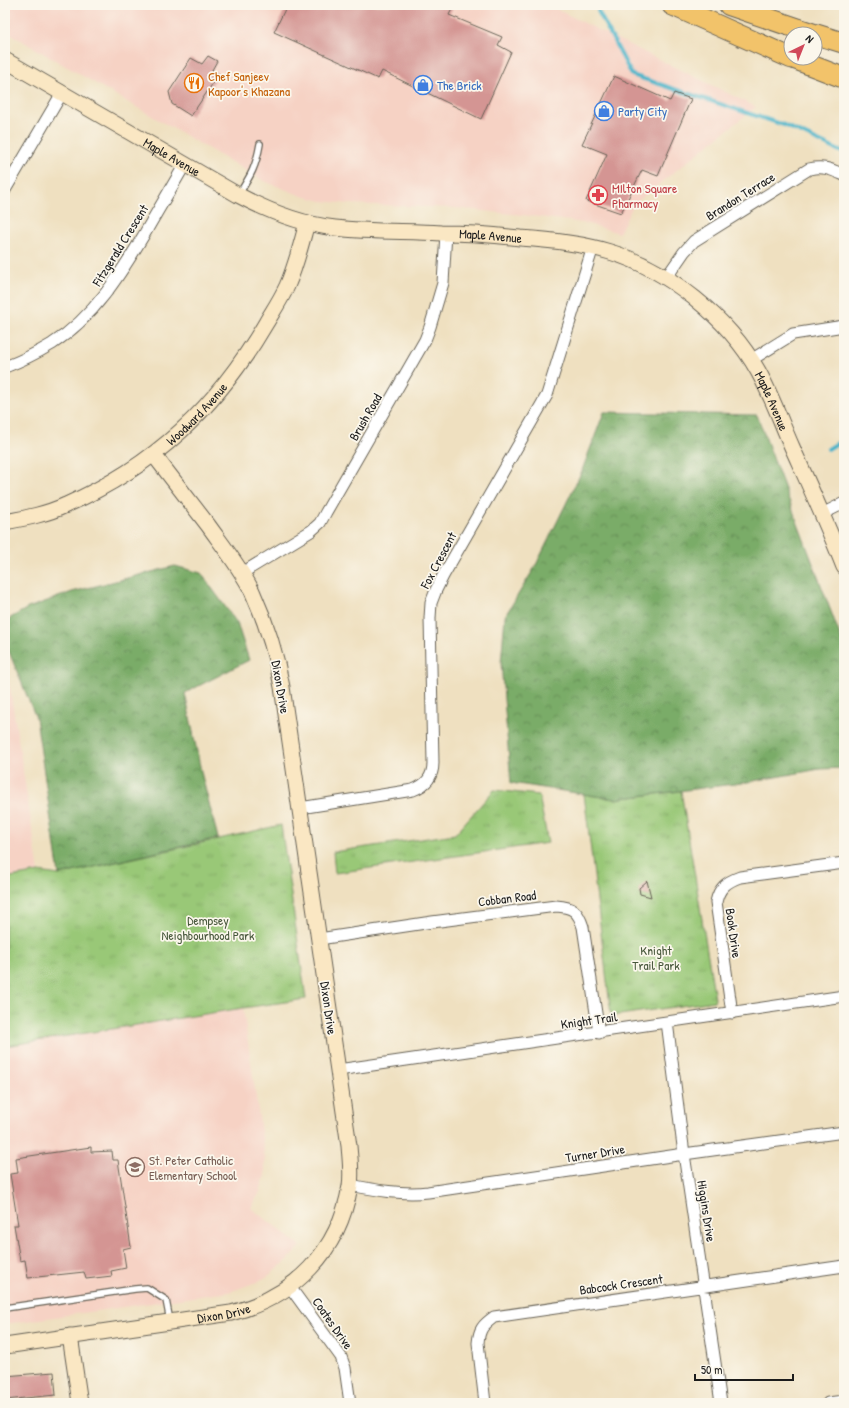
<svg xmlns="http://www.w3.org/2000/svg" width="849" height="1408" font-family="'Patrick Hand',sans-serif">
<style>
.built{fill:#f6d2c4}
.grass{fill:url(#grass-tufts);stroke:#5a724a}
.forest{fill:url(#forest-crowns);stroke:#4b6442}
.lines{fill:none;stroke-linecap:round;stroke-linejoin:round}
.stream{stroke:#4bb4c9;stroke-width:4}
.building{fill:#d49593}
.lane-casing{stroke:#666155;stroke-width:8}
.street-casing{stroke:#666155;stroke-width:13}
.secondary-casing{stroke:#666155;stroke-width:17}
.highway-casing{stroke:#666155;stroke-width:22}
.lane{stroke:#fff;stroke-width:5.5}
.street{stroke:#fff;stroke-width:11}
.secondary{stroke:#fae7c3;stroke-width:15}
.highway{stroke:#f2c36a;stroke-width:20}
.labels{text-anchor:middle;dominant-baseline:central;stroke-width:3.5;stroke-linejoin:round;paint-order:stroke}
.food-label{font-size:13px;fill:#c56008;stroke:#fbf7ec;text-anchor:start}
.shop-label{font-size:13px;fill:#366cbe;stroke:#fbf7ec;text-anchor:start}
.street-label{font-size:13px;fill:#1c1c1c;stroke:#fbf7ec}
.health-label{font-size:13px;fill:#be3a42;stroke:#fbf7ec;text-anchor:start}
.park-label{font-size:13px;fill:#48583c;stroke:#fbf7ec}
.education-label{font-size:13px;fill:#785e54;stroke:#fbf7ec;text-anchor:start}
</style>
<defs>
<pattern id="grass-tufts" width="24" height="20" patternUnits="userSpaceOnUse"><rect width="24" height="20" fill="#99c877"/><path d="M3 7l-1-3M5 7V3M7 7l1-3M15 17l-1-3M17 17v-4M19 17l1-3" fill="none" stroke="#83ab66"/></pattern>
<pattern id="forest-crowns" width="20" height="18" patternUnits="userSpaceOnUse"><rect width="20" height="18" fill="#7aac68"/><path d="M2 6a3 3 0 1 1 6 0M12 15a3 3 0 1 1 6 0" fill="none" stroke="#638b55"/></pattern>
</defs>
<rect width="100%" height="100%" fill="#fbf7ec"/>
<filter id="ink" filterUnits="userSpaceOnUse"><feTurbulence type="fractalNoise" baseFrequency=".025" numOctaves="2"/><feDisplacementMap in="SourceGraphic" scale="8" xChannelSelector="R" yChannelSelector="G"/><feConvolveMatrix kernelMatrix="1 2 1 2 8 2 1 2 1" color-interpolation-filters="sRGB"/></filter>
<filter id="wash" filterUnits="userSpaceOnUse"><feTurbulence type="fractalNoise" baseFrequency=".012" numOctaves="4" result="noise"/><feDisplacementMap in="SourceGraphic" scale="16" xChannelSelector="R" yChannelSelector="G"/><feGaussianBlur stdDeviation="0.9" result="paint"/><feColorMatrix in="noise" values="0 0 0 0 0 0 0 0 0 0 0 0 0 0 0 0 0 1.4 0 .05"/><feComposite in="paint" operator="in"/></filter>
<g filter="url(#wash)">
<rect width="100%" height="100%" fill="#efe0c0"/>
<path class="built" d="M 5,5 L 548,5 L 756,107 L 634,204 L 619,233 L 588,224 L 570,221 L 522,215 L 455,208 L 350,204 L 322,201 L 302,196 L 264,181 L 5,31 Z
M 5,666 L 10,688 L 39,872 L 5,878 Z
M 243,1008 L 265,1158 L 265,1175 L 260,1192 L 251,1208 L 301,1246 L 288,1260 L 268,1276 L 257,1282 L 229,1292 L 5,1324 L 5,1046 Z"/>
<path class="grass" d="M 494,790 L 539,795 L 548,843 L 335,873 L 333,852 L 455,834 Z
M 681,791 L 715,999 L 714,1001 L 613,1016 L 611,1014 L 584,794 L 615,799 Z
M 281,825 L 306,999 L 243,1008 L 5,1046 L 5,878 L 39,872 L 59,875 Z"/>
<path class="forest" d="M 604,412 L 757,415 L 844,646 L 844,768 L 820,769 L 742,783 L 615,799 L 511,783 L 501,663 L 505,616 L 535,567 L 581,473 Z
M 175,566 L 201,573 L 237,623 L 249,660 L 185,693 L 202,776 L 218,838 L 59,875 L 36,718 L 5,642 L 5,621 L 28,608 L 72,592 Z"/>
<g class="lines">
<path class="stream" d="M 598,11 L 632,75 L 784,125 L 844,153
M 828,449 L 844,439"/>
</g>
<g id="blocks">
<path class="building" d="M 287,5 L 454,5 L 449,15 L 502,37 L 498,45 L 511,52 L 481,119 L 382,71 L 378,79 L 274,32 Z
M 208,56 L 217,61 L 212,70 L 219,74 L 191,116 L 172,104 L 169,92 L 191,58 L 202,64 Z
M 614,76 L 670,101 L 674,93 L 691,99 L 658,176 L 642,170 L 621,213 L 586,201 L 607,154 L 582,144 Z
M 647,881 L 651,897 L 640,894 L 639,888 Z
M 91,1147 L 91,1152 L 112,1151 L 113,1160 L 118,1160 L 131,1247 L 123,1249 L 126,1268 L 111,1271 L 112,1276 L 86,1279 L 84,1272 L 28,1278 L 25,1260 L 20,1261 L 14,1225 L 18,1225 L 10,1174 L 18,1173 L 16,1158 Z
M 54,1372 L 56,1395 L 5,1400 L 5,1376 Z"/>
</g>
</g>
<g filter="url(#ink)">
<use href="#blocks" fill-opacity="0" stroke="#666155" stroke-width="1"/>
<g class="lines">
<g class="lane-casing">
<path id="lane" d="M 239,194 C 251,175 256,167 260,144
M 5,1308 L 135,1289 L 147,1288 L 166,1300 L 170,1321"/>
</g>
<g class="street-casing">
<path id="street" d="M 5,190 L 62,93
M 666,278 L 684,252 L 694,241 L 809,169 C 824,166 830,169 844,175
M 751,360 L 793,334 L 844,326
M 5,367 C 21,361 37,353 52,344 C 94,317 120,275 145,233 C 158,210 172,187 185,164
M 822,514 L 844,503
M 242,573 L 311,531 L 320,523 L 326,512 L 425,340 L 430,327 L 443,283 L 446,233
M 300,808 L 413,790 C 426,785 433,777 433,763 L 430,618 L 431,603 L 436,590 L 443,576 L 547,395 L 593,247
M 319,939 L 432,922 L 556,906 C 573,907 578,911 583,927 L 599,1033
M 732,1013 L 716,902 C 719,888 726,882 740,877 L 844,863
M 667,1022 L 684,1154 L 721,1403
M 338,1070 L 844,996
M 350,1185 C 375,1190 402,1195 428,1192 L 684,1154 L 844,1132
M 290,1287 L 341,1357 L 345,1368 L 350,1403
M 485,1403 L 478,1343 C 479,1329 483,1325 494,1317 L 844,1266
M 828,1403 L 844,1401"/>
</g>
<g class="secondary-casing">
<g id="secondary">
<path id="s1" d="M 5,60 L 238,195 C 268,211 300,224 335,228 C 369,232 406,231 441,233 C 468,233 494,235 520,238 C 551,240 581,243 610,252 C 668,269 729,319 758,371 C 771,394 781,422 792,447 C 810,487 828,526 844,567"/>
<path id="s2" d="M 5,522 C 26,518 47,514 66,505 C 155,466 217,407 266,323 C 273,311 281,299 287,286 C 296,266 301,244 307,223"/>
<path d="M 70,1336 L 80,1403"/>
<path id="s3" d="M 5,1346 L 231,1313 C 294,1297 339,1252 350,1186 C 352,1173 350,1159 349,1146 L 282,687 C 276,653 266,622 252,591 C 240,567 223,546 208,525 C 190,502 172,478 154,455"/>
</g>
</g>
<g class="highway-casing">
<path id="highway" d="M 672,5 L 791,58
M 729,5 L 814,34
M 815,34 L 844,43
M 792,58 L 844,78"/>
</g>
<use href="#lane" class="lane"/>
<use href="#street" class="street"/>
<use href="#secondary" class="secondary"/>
<use href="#highway" class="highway"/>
</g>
</g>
<defs>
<g id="restaurant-ring" transform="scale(1)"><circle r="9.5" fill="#fbf7ec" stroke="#e8710a" stroke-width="1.5"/><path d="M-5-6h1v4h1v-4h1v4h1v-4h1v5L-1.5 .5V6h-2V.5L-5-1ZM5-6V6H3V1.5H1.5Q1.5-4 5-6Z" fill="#e8710a"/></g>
<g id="shop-ring" transform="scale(1)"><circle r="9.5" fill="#fbf7ec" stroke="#3f7fe0" stroke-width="1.5"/><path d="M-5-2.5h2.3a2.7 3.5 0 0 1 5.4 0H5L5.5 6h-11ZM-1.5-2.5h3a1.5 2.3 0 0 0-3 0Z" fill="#3f7fe0"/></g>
<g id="pharmacy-ring" transform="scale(1)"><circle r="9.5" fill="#fbf7ec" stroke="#e0444e" stroke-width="1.5"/><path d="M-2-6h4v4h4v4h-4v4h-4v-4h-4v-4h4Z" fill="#e0444e"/></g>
<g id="school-ring" transform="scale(1)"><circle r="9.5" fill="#fbf7ec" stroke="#8d6e63" stroke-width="1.5"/><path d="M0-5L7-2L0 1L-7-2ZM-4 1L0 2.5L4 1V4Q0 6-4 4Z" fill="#8d6e63"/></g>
</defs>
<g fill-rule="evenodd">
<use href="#restaurant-ring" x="194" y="83"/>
<use href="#shop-ring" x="423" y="85"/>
<use href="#shop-ring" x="604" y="111"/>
<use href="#pharmacy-ring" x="598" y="195"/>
<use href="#school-ring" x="135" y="1167"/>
</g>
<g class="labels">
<g class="food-label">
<text x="208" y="76">Chef Sanjeev<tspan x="208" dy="15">Kapoor's Khazana</tspan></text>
</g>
<g class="shop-label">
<text x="437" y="85">The Brick</text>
<text x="618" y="111">Party City</text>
</g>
<g class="street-label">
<text stroke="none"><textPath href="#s1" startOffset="193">Maple Avenue</textPath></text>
<text transform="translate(740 196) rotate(-32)">Brandon Terrace</text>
<text stroke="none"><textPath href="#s1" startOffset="528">Maple Avenue</textPath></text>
<text transform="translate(120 245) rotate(-58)">Fitzgerald Crescent</text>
<text stroke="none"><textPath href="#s1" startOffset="876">Maple Avenue</textPath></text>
<text stroke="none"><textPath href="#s2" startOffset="224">Woodward Avenue</textPath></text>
<text transform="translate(365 417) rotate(-60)">Brush Road</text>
<text transform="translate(438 560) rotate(-62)">Fox Crescent</text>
<text transform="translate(281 687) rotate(80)">Dixon Drive</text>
<text transform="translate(507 898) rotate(-7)">Cobban Road</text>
<text transform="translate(734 933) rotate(82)">Book Drive</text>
<text transform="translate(329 1008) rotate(82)">Dixon Drive</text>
<text transform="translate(589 1020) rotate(-8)">Knight Trail</text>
<text transform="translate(595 1153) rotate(-9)">Turner Drive</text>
<text transform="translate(707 1211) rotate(81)">Higgins Drive</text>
<text transform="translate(621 1284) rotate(-8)">Babcock Crescent</text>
<text stroke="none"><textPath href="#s3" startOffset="221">Dixon Drive</textPath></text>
<text transform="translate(333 1323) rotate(55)">Coates Drive</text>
</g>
<g class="health-label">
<text x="612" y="188">MIlton Square<tspan x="612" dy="15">Pharmacy</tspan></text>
</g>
<g class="park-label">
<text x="208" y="920">Dempsey<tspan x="208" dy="15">Neighbourhood Park</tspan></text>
<text x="656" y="950">Knight<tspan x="656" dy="15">Trail Park</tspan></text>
</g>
<g class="education-label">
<text x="149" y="1160">St. Peter Catholic<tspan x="149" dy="15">Elementary School</tspan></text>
</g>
</g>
<rect width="849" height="1408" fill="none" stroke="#fbf7ec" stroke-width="20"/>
<g transform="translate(803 46) rotate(43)"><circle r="19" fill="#fbf7ec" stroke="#a29f99"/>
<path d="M0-3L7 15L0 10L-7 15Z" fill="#d1495b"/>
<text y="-6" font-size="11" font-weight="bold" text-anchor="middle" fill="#1c1c1c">N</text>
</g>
<path d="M695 1374v6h98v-6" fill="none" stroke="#1c1c1c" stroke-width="2"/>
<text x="701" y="1374" font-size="12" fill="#1c1c1c" stroke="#fbf7ec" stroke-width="3" paint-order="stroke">50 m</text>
</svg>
